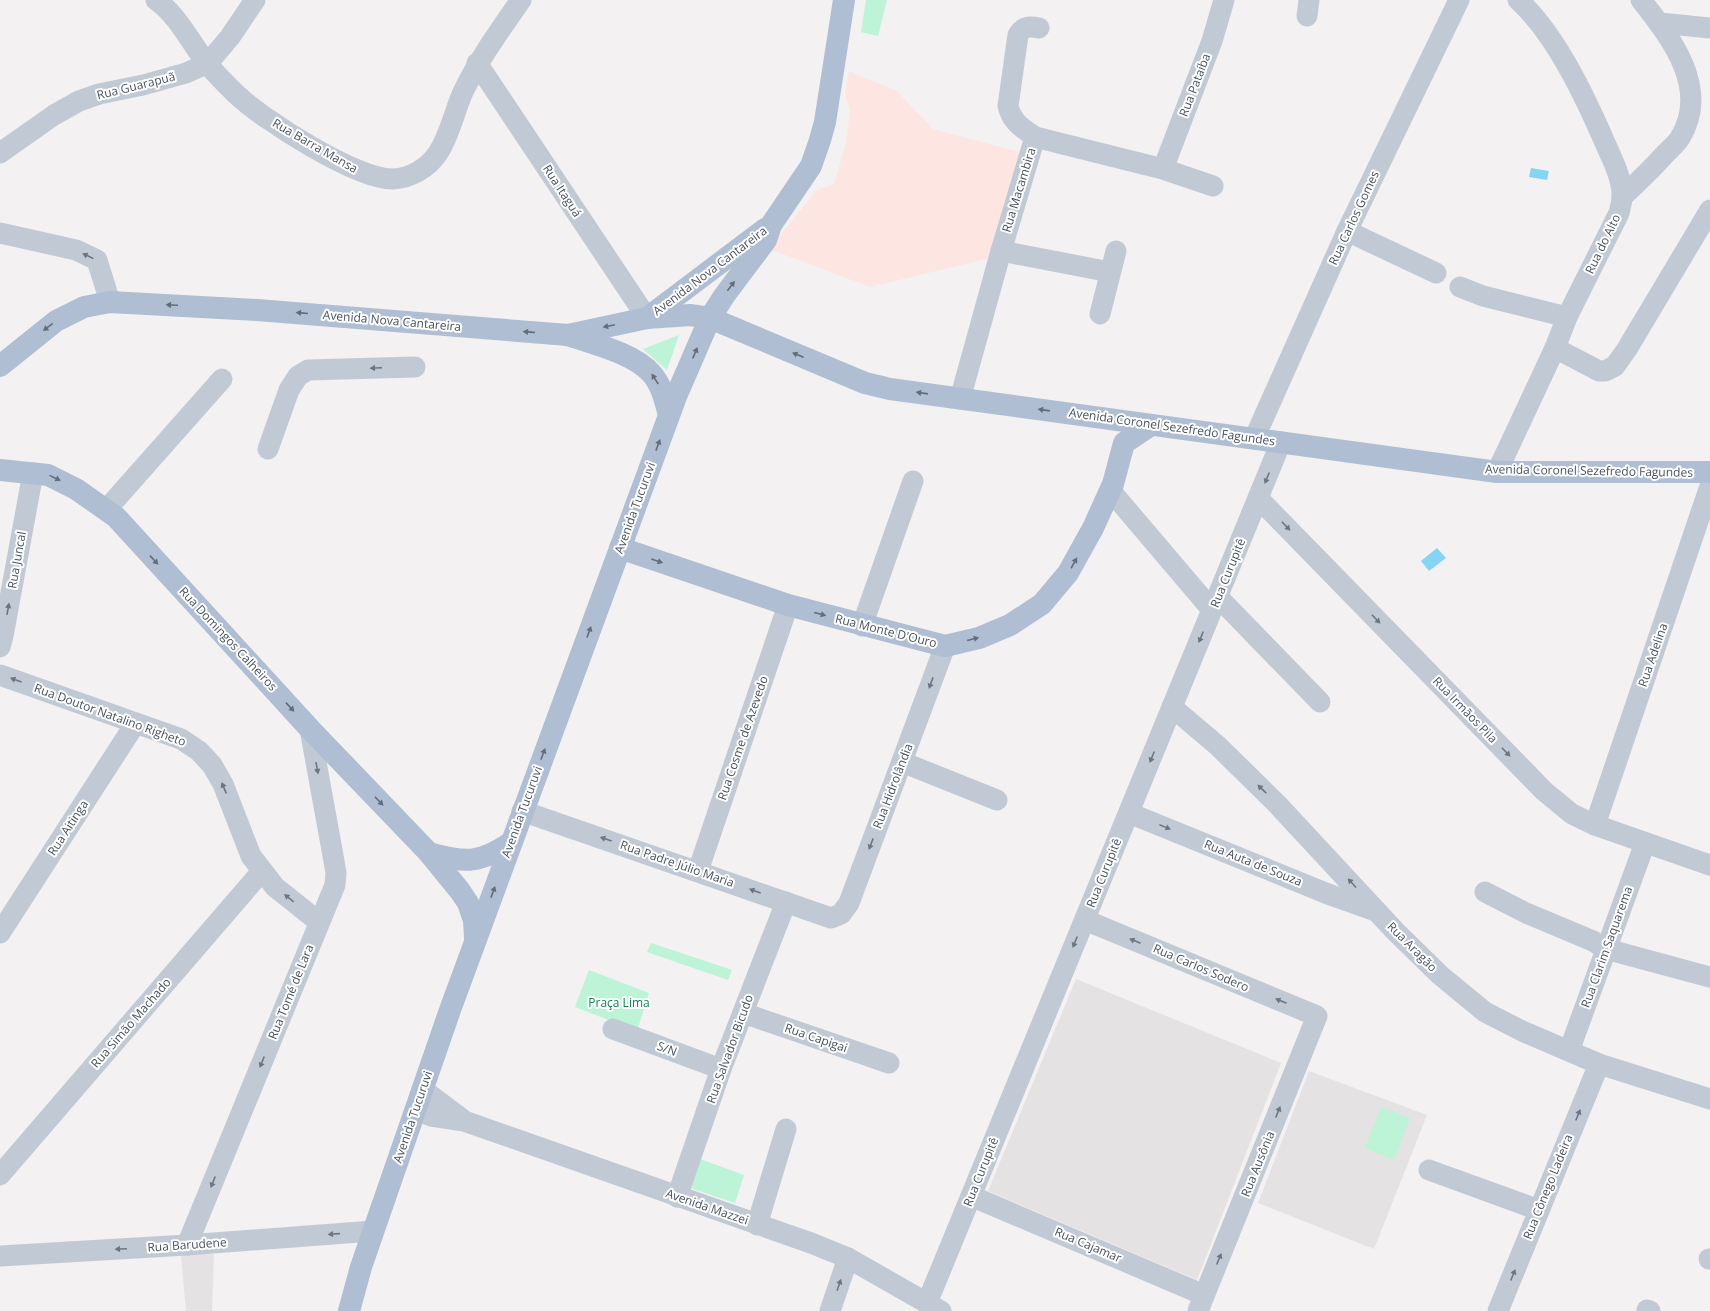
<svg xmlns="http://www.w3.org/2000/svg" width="1710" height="1311" font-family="'Open Sans',sans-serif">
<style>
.education{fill:#e4e2e3}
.medical{fill:#fde6e1}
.green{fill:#bdf3d6}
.water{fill:#86d4f4}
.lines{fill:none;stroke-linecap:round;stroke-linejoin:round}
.minor{stroke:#c1cad4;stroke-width:21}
.major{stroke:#afbed2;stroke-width:22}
.oneway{fill:#6c7683}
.oneway2{fill:#616d7c}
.labels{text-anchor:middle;stroke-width:4;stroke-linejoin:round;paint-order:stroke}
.street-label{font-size:12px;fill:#475260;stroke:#fff}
.park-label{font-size:12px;fill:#108453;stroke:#fff}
</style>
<rect width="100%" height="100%" fill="#f3f1f1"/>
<g class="education">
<path d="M 1076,979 L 1281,1063 L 1197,1280 L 988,1191 Z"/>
<path d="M 1309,1071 L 1427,1115 L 1374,1249 L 1258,1203 Z"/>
<path d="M 214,1254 L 212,1311 L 186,1311 L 181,1255 Z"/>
</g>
<path class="medical" d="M 849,71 L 897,91 L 933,129 L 1020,152 L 991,258 L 870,287 L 769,249 L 817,190 L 834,184 L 846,143 L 850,110 L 845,94 Z"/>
<g class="green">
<path d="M 866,0 L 887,0 L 878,36 L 861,32 Z"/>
<path d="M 679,335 L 667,370 L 643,349 Z"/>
<path d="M 651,943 L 732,970 L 728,980 L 647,952 Z"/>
<path d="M 589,970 L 649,993 L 637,1031 L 575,1007 Z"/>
<path d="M 1381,1107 L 1410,1118 L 1394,1160 L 1365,1148 Z"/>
<path d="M 700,1159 L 744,1175 L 735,1203 L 690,1188 Z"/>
</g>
<g class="water">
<path d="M 1531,168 L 1549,171 L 1547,180 L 1529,177 Z"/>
<path d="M 1437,548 L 1446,558 L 1429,571 L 1421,561 Z"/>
</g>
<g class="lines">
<g class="minor">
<path d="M 156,0 C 177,15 188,38 203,58 C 212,71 225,83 236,94 C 262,119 357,180 393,179 C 411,178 428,168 438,153 C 450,135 454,112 463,92 C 479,59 500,30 521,0"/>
<path d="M 1307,16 L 1309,0"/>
<path d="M 1660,23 L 1710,28"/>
<path d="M 477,63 L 647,318"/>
<path d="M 1035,137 C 1021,127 1012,122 1008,106 L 1018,35 C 1023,26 1030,26 1039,28"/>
<path d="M 0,153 L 54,115 L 79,101 L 99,94 L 143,85 L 186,73 L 208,63 L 230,37 L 255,0"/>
<path d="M 1163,169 L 1212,41 L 1224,0"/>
<path d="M 1622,197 C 1637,183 1652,169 1665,154 C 1670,149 1676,144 1680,138 C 1710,89 1672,39 1641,0"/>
<path d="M 1347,231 L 1436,273"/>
<path d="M 0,233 L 76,250 L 97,260 L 110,302"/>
<path d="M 1001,251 L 1110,272"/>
<path d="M 1460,287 L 1483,296 L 1567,317"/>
<path d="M 1100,314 L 1116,251"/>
<path d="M 1555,348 L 1599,371 L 1605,371 L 1615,366 L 1627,349 L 1710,210"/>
<path d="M 960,399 L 1001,251 L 1035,137 L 1163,169 L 1213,186"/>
<path d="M 1254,439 L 1347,231 L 1459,0"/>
<path d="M 268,449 L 289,390 L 298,376 L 308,370 L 415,367"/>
<path d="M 1497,472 L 1555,348 L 1567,317 L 1619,213 C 1620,208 1622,202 1622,198 C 1623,180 1613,161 1606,145 C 1586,99 1556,34 1518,0"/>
<path d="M 1110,490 L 1212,610"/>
<path d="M 1258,498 L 1544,791 L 1572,814 L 1595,825 L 1710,865"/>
<path d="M 106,510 L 222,379"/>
<path d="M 1218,597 L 1320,702"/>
<path d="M 862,626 L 913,481"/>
<path d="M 0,647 L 3,636 L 33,473"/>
<path d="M 0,675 L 181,739 L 199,751 L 212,765 L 223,784 L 251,856 L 275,887 L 319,922"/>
<path d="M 1172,707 L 1218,746 L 1277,804 L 1395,931 L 1440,975 L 1485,1012 L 1522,1031 L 1599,1064 L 1710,1099"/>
<path d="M 902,762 L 997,800"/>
<path d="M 522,811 L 831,918 L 841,914 L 849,903 L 945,646"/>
<path d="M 1129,813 L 1328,894 L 1376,911"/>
<path d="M 1595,825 L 1710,486"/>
<path d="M 698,871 L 788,605"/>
<path d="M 1485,892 L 1526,913 L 1593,941 L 1606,949 L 1710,977"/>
<path d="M 1085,920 L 1317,1016 L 1198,1311"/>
<path d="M 0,933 L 135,724"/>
<path d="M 743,1013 L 889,1063"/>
<path d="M 613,1029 L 721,1069"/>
<path d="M 1569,1051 L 1645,843"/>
<path d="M 422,1089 L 462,1119"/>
<path d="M 415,1110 L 431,1116 L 464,1121 L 811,1243 L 848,1258 L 941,1311"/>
<path d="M 1429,1170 L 1539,1210"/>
<path d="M 0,1175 L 262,871"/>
<path d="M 971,1196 L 1204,1295"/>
<path d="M 677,1197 L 721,1069 L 786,902"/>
<path d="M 757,1225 L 786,1129"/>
<path d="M 187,1245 L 335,885 L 336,873 L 332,850 L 310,729"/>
<path d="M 0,1256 L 187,1245 L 373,1231"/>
<path d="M 1709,1259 L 1710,1259"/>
<path d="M 927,1303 L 1281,442"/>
<path d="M 1647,1310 L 1650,1311"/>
<path d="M 830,1311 L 848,1258"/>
<path d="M 1498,1311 L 1599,1064"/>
</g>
<g class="major">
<path d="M 647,318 L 690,315 L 710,318 L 865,383 L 890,389 L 1497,472 L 1710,472"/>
<path d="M 568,335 C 594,344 633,353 651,373 C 662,385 665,401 669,415"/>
<path d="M 0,366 L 56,321 L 84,307 L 110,302 L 257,310 L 568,335 L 647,318 L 765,229"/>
<path d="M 0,470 L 48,475 L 76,489 L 116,517 L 310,729 L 429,853 L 460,891 L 468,903 L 474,920 L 475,937"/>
<path d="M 620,548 L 788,605 L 945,646 L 979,638 L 1010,625 L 1042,604 L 1068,573 L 1093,528 L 1113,484 L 1124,443 L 1151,425"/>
<path d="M 429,853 C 465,863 479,864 510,843"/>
<path d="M 349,1311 L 361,1267 L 450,1010 L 677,394 L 710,318 L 724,296 L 766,240 L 771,225 L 811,166 L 820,140 L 825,122 L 844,0"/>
</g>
</g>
<defs><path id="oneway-solid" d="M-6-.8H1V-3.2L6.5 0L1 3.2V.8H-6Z"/></defs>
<g class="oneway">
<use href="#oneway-solid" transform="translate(88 256) rotate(-154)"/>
<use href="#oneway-solid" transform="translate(376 368) rotate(178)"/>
<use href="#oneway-solid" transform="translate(1267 478) rotate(112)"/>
<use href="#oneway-solid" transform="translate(1286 526) rotate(46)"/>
<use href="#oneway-solid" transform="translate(8 609) rotate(-80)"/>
<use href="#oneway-solid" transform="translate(1376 619) rotate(46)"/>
<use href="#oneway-solid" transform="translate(1201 637) rotate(112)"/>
<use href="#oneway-solid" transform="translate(16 680) rotate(-160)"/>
<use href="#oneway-solid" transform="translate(931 683) rotate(110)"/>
<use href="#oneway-solid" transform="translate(1506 752) rotate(46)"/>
<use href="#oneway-solid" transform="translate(1152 757) rotate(112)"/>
<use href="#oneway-solid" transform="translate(317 768) rotate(80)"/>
<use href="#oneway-solid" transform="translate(224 788) rotate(-113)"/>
<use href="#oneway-solid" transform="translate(1262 789) rotate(-136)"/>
<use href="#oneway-solid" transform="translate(1165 827) rotate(22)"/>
<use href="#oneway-solid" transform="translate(606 839) rotate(-161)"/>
<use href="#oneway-solid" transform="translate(871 844) rotate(111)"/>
<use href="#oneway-solid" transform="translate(1352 883) rotate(-132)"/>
<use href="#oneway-solid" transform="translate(755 891) rotate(-160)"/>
<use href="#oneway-solid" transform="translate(289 898) rotate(-141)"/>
<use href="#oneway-solid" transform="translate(1135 941) rotate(-157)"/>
<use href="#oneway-solid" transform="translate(1075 942) rotate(112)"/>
<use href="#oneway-solid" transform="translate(1281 1001) rotate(-157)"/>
<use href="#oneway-solid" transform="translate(262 1062) rotate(112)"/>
<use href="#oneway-solid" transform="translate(1278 1112) rotate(-68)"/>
<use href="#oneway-solid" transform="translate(1578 1115) rotate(-68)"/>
<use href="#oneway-solid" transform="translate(213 1182) rotate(112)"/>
<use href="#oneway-solid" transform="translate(334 1234) rotate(176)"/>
<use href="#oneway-solid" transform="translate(121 1249) rotate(177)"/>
<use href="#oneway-solid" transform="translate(1219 1259) rotate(-68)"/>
<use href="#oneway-solid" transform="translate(1513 1275) rotate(-68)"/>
<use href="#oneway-solid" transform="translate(839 1285) rotate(-71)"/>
</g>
<g class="oneway2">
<use href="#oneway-solid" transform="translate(731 286) rotate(-53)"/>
<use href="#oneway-solid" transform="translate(172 305) rotate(-177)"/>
<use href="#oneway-solid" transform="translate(302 313) rotate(-175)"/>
<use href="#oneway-solid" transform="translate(609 326) rotate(168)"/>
<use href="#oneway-solid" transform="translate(48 327) rotate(142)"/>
<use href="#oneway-solid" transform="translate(529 332) rotate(-175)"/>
<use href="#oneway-solid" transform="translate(695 353) rotate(-67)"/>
<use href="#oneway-solid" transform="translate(798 355) rotate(-157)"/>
<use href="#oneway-solid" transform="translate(655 379) rotate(-123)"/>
<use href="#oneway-solid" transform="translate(922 393) rotate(-172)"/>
<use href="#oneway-solid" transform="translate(1044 410) rotate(-172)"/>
<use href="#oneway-solid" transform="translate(658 445) rotate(-70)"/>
<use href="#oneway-solid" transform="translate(55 478) rotate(26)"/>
<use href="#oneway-solid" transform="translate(154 560) rotate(47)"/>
<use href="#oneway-solid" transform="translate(657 561) rotate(19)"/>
<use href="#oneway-solid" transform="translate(1074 563) rotate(-61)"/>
<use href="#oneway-solid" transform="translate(820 614) rotate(15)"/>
<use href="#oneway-solid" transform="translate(589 632) rotate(-70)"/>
<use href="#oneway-solid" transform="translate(973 639) rotate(-14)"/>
<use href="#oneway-solid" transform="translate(290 707) rotate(47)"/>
<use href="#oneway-solid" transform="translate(543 754) rotate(-70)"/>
<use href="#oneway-solid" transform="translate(379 801) rotate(46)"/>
<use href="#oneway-solid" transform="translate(493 892) rotate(-70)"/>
</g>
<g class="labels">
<g class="street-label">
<text transform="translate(1195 85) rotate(-69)" y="4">Rua Pataíba</text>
<text transform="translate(136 86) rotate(-14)" y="4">Rua Guarapuã</text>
<text transform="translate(315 146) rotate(30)" y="4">Rua Barra Mansa</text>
<text transform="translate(1019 190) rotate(-73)" y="4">Rua Macambira</text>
<text transform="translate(562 191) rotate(57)" y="4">Rua Itaguá</text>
<text transform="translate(1354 218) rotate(-65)" y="4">Rua Carlos Gomes</text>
<text transform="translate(1603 244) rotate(-64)" y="4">Rua do Alto</text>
<text transform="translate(710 271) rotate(-37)" y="4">Avenida Nova Cantareira</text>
<text transform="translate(392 321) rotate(5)" y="4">Avenida Nova Cantareira</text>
<text transform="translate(1172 427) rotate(8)" y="4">Avenida Coronel Sezefredo Fagundes</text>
<text transform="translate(1589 471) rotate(1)" y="4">Avenida Coronel Sezefredo Fagundes</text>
<text transform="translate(635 508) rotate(-70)" y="4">Avenida Tucuruvi</text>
<text transform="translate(17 560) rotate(-80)" y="4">Rua Juncal</text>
<text transform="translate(1228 573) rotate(-68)" y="4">Rua Curupitê</text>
<text transform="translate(886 631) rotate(14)" y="4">Rua Monte D'Ouro</text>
<text transform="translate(228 639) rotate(47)" y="4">Rua Domingos Calheiros</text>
<text transform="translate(1653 655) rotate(-71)" y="4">Rua Adelina</text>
<text transform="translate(1465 710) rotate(46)" y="4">Rua Irmãos Pìla</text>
<text transform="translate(110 715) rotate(20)" y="4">Rua Doutor Natalino Righeto</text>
<text transform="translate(743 738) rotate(-71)" y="4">Rua Cosme de Azevedo</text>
<text transform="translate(893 786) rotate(-69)" y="4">Rua Hidrolândia</text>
<text transform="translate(522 812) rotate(-70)" y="4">Avenida Tucuruvi</text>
<text transform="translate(68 828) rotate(-57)" y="4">Rua Aitinga</text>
<text transform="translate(1253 863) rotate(22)" y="4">Rua Auta de Souza</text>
<text transform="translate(677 864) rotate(19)" y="4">Rua Padre Júlio Maria</text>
<text transform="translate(1104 873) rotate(-68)" y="4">Rua Curupitê</text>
<text transform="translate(1412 947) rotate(45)" y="4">Rua Aragão</text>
<text transform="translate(1607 947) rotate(-70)" y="4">Rua Clarim Saquarema</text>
<text transform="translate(1201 968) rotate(23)" y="4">Rua Carlos Sodero</text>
<text transform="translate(291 992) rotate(-68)" y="4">Rua Tomé de Lara</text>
<text transform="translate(131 1023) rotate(-49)" y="4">Rua Simão Machado</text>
<text transform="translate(816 1038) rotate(19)" y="4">Rua Capigai</text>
<text transform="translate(667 1049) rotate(21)" y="4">S/N</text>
<text transform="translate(730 1049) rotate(-70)" y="4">Rua Salvador Bicudo</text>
<text transform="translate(413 1117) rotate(-71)" y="4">Avenida Tucuruvi</text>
<text transform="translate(1258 1164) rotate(-68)" y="4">Rua Ausônia</text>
<text transform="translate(981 1172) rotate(-68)" y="4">Rua Curupitê</text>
<text transform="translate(1548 1187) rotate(-68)" y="4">Rua Cônego Ladeira</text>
<text transform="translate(707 1207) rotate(19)" y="4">Avenida Mazzei</text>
<text transform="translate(187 1245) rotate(-4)" y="4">Rua Barudene</text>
<text transform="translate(1088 1245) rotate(23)" y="4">Rua Cajamar</text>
</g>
<g class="park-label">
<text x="619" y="1007">Praça Lima</text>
</g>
</g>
</svg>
